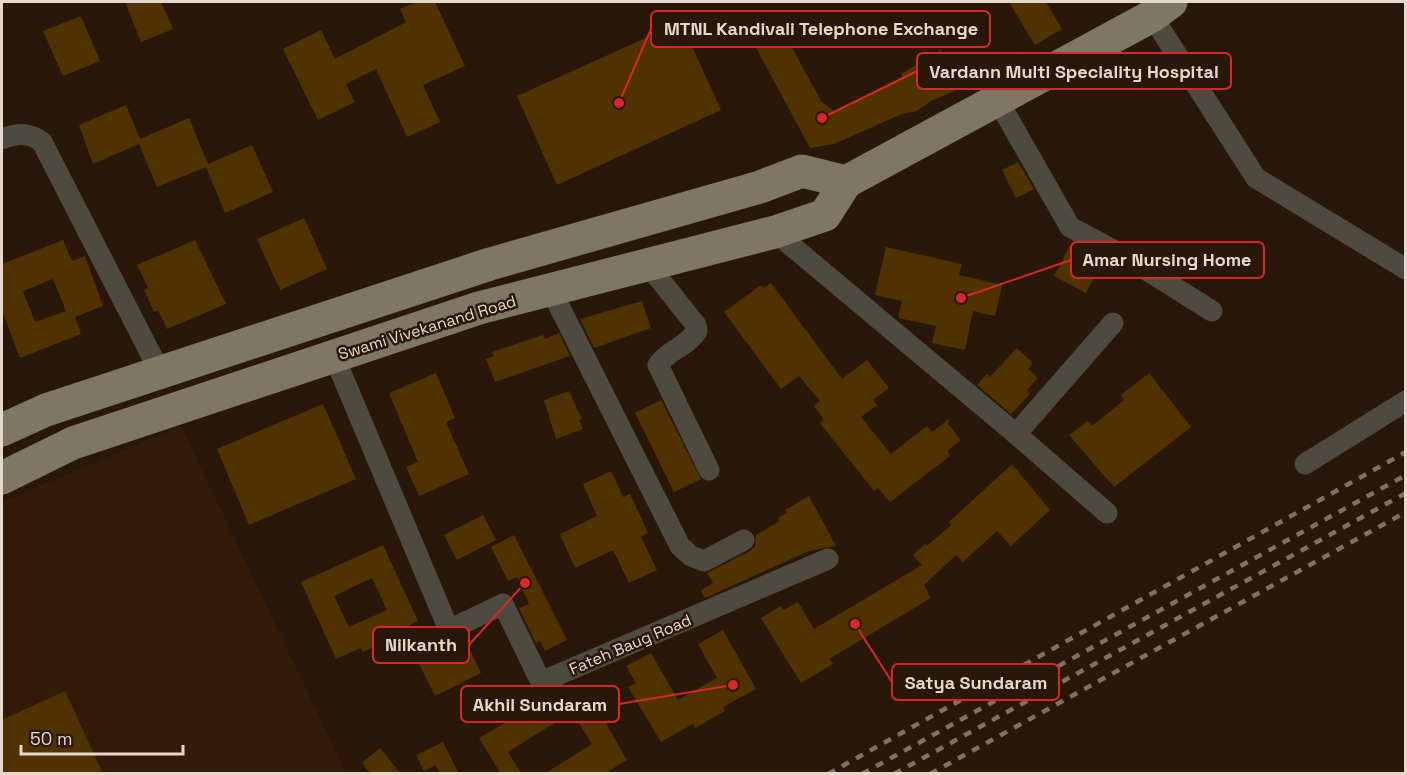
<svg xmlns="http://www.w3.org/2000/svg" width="1407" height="775" font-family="'Space Grotesk',sans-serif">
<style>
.built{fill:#321c09}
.building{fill:#503200;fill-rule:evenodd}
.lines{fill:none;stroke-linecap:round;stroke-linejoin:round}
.street{stroke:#4d4a40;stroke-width:21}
.primary{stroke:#7d7763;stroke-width:33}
.rail{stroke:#807164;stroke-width:4.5;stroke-dasharray:8 8;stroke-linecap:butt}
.labels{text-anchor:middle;stroke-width:5;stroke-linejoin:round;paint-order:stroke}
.street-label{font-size:16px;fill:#e5d8cf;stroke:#291809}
.leader{fill:none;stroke:#d62828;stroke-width:2}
.callout-dot{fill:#d62828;stroke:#291809;stroke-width:2}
.callout{fill:#291809;stroke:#d62828;stroke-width:2}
.callout-label{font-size:18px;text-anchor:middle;font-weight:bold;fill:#e5d8cf}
</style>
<rect width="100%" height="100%" fill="#291809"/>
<path class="built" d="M 181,426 L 346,773 L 2,774 L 2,502 Z"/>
<g class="building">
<path d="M 125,2 L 161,2 L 173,29 L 141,42 Z"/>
<path d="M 416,2 L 435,2 L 465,66 L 423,85 L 440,122 L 407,137 L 376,69 L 346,84 L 355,102 L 318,120 L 283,49 L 321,30 L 335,59 L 406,22 L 400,9 Z"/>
<path d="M 1009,2 L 1046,2 L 1062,29 L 1035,45 Z"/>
<path d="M 81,16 L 100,61 L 63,76 L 43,31 Z"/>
<path d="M 681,22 L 721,110 L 557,185 L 517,96 Z"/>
<path d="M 782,29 L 821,101 L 835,112 L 903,78 L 901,74 L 941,50 L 961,88 L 931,101 L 917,111 L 902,114 L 834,144 L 810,148 L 754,44 Z"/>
<path d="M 126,105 L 140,139 L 189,118 L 208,164 L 252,145 L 273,192 L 225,213 L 206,167 L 157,187 L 139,144 L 93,164 L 79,125 Z"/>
<path d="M 1018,162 L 1034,189 L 1016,198 L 1002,170 Z"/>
<path d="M 304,218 L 327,269 L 280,290 L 257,239 Z"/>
<path d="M 63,240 L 72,261 L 85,256 L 103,306 L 75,317 L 81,334 L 20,358 L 2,310 L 2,264 ZM 53,279 L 66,311 L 35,322 L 23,291 Z"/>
<path d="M 195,240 L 226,304 L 167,329 L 158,310 L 154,312 L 144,290 L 148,288 L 137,265 Z"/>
<path d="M 1072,242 L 1104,259 L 1086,293 L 1054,276 Z"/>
<path d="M 886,247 L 962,264 L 959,275 L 1002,285 L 995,316 L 973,311 L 965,350 L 932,343 L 936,326 L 898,318 L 902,301 L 875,295 Z"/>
<path d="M 771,283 L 842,379 L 867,360 L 889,388 L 873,400 L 877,405 L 861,417 L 891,454 L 927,426 L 932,432 L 950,418 L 948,424 L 961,440 L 947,451 L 950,456 L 890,502 L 878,488 L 874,491 L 820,423 L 824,420 L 814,406 L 820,401 L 799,376 L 781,389 L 724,312 L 761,285 L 763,288 Z"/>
<path d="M 642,301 L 651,328 L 594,348 L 580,319 Z"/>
<path d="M 559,333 L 570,356 L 495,382 L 486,359 L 494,356 L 492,352 L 543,335 L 545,339 Z"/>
<path d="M 1017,348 L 1033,363 L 1028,369 L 1038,378 L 1027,390 L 1030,394 L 1011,414 L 977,385 L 987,374 L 990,377 Z"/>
<path d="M 436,373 L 455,418 L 446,422 L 469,474 L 419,496 L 406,467 L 418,462 L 389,393 Z"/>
<path d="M 1149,373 L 1191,427 L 1114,487 L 1069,435 L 1088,421 L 1092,426 L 1124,400 L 1121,395 Z"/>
<path d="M 569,391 L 582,419 L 579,420 L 583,429 L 556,439 L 544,400 Z"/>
<path d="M 661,400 L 701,479 L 674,492 L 635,413 Z"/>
<path d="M 323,404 L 356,479 L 249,525 L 217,449 Z"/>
<path d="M 1012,464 L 1050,510 L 1011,546 L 997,531 L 963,562 L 956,555 L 924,585 L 931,598 L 829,659 L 833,664 L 801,683 L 761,618 L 781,606 L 783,610 L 798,602 L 814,629 L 922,565 L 913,555 L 925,544 L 927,546 L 951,525 L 949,522 Z"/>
<path d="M 611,471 L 623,497 L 630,494 L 648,533 L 641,537 L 657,570 L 629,583 L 613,550 L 575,568 L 560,534 L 597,516 L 583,484 Z"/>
<path d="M 809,496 L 836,546 L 809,551 L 705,598 L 701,590 L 713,583 L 707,573 L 750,551 L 755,546 L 756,535 L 780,521 L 778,518 L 787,513 L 785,510 Z"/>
<path d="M 483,515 L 496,540 L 457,560 L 444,535 Z"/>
<path d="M 514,535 L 567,640 L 545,651 L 540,641 L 536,643 L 519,608 L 529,604 L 517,577 L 508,581 L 491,547 Z"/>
<path d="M 383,545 L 418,621 L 393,633 L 395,637 L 363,652 L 361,648 L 336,659 L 301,582 ZM 372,578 L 387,610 L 349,627 L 334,596 Z"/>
<path d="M 723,630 L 756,689 L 723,707 L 725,711 L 695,728 L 693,724 L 661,742 L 628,687 L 636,683 L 626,666 L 651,653 L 678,700 L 717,678 L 698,644 Z"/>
<path d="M 464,637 L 481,673 L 435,696 L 416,658 Z"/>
<path d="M 560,688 L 568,702 L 587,691 L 627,760 L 604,774 L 544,774 L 592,744 L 572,712 L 508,752 L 522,774 L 501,774 L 479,738 L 515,717 L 512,712 L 541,695 Z"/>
<path d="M 65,691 L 103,774 L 2,774 L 2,720 Z"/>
<path d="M 443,742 L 459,774 L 440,774 L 436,765 L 424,771 L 416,755 Z"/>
<path d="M 380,748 L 401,774 L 371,774 L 362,763 Z"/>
</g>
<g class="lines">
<g class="street">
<path d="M 1152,16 L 1256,178 L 1406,269"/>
<path d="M 997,99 L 1070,227 L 1121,254 L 1212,311"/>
<path d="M 2,139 C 17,133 28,132 42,142 L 160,372"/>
<path d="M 775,232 L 1016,434 L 1113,323"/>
<path d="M 648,265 L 696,325 L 697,331 C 688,346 668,350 658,365 L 709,470"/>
<path d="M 551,290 L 680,546 L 691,556 L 704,561 L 744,540"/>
<path d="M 334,356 L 449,630 L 503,604 L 541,682 L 828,559"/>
<path d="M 1016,434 L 1107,513"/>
<path d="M 1305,464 L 1406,401"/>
</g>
<g class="primary">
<path d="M 2,430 L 46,410 L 490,264 L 760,187 L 802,171 L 846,182"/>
<path d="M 2,478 L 73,443 L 479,308 L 775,232 L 825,215 L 846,182 L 1152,16 L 1171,2"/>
</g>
<g class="rail">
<path d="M 828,774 L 1406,452"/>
<path d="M 862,774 L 1406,475"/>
<path d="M 894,774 L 1406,493"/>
<path d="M 930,774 L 1406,512"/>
</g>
</g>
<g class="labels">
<g class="street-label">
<text transform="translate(427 327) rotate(-17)" y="6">Swami Vivekanand Road</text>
<text transform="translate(630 644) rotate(-23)" y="6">Fateh Baug Road</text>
</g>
</g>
<path class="leader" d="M619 103L651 29M822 118L917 71M961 298L1071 260M525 583L469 645M855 624L892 682M733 685L619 704"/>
<g class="callout-dot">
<circle cx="619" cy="103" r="6"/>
<circle cx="822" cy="118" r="6"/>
<circle cx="961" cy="298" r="6"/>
<circle cx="525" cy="583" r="6"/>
<circle cx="855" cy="624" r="6"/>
<circle cx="733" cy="685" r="6"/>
</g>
<g class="callout">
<rect x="651" y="11" width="339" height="36" rx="6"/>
<rect x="917" y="53" width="314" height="36" rx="6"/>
<rect x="1071" y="242" width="193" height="36" rx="6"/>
<rect x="373" y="627" width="96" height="36" rx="6"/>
<rect x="892" y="664" width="167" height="36" rx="6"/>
<rect x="461" y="686" width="158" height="36" rx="6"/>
</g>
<g class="callout-label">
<text x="821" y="35">MTNL Kandivali Telephone Exchange</text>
<text x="1074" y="78">Vardann Multi Speciality Hospital</text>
<text x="1167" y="266">Amar Nursing Home</text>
<text x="421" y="651">Nilkanth</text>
<text x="976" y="689">Satya Sundaram</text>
<text x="540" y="711">Akhil Sundaram</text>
</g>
<rect width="1407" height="775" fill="none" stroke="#e5d8cf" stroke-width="6"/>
<path d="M21 745v9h162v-9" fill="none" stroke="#e5d8cf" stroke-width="3"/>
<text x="30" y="745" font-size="18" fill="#e5d8cf" stroke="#291809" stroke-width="4.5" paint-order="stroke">50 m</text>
</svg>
